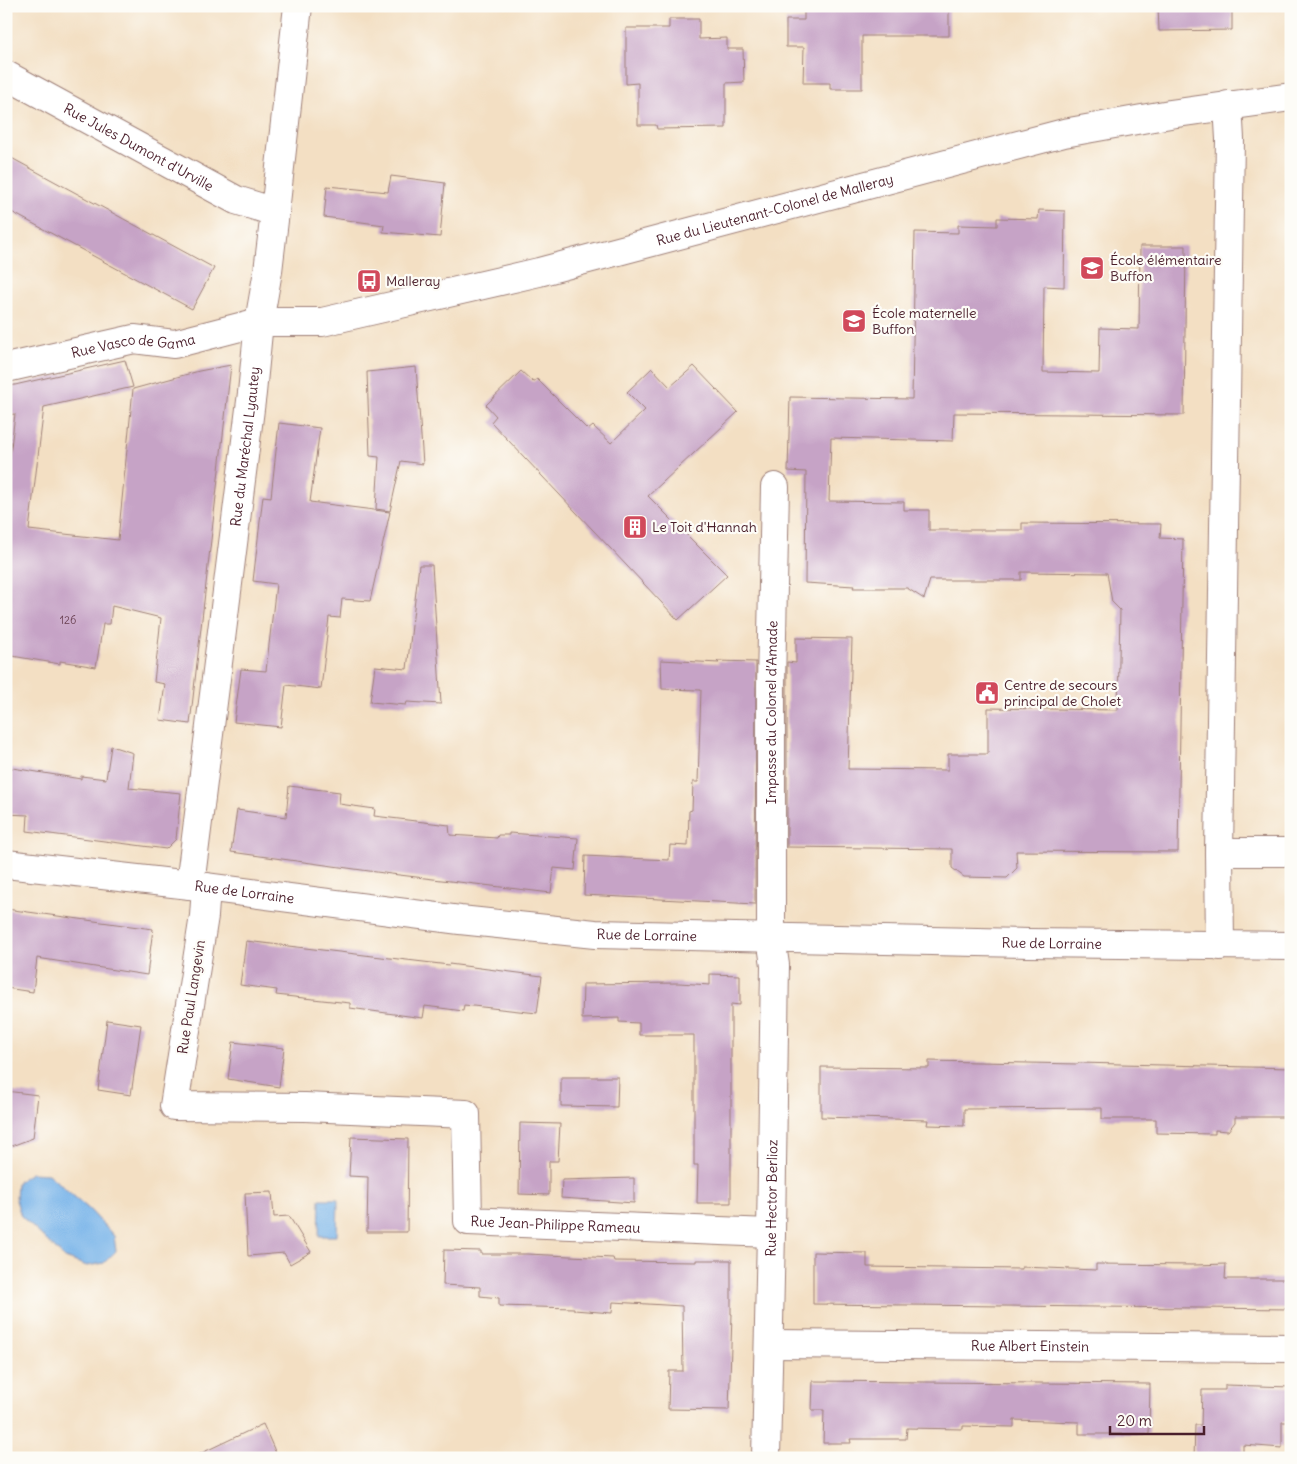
<svg xmlns="http://www.w3.org/2000/svg" width="1297" height="1464" font-family="Delius,sans-serif">
<style>
.water{fill:#77b3e9;stroke:#60698a}
.building{fill:#c6a3c6}
.lines{fill:none;stroke-linecap:round;stroke-linejoin:round}
.street-casing{stroke:#9e7f77;stroke-width:30}
.secondary-casing{stroke:#9e7f77;stroke-width:30}
.street{stroke:#fff;stroke-width:28}
.secondary{stroke:#fff;stroke-width:28}
.labels{text-anchor:middle;stroke-width:4.5;stroke-linejoin:round;paint-order:stroke}
.number-label{font-size:11px;fill:#694052}
.street-label{font-size:14px;fill:#4a1f2b;stroke:#fdfcf7}
.poi-label{font-size:14px;fill:#4a1f2b;stroke:#fdfcf7;text-anchor:start}
</style>
<rect width="100%" height="100%" fill="#fdfcf7"/>
<filter id="ink" filterUnits="userSpaceOnUse"><feTurbulence type="fractalNoise" baseFrequency=".02" numOctaves="2"/><feDisplacementMap in="SourceGraphic" scale="10" xChannelSelector="R" yChannelSelector="G"/><feConvolveMatrix kernelMatrix="1 2 1 2 8 2 1 2 1" color-interpolation-filters="sRGB"/></filter>
<filter id="wash" filterUnits="userSpaceOnUse"><feTurbulence type="fractalNoise" baseFrequency=".0096" numOctaves="4" result="noise"/><feDisplacementMap in="SourceGraphic" scale="20" xChannelSelector="R" yChannelSelector="G"/><feGaussianBlur stdDeviation="1.12" result="paint"/><feColorMatrix in="noise" values="0 0 0 0 0 0 0 0 0 0 0 0 0 0 0 0 0 1.4 0 .05"/><feComposite in="paint" operator="in"/></filter>
<g filter="url(#wash)">
<rect width="100%" height="100%" fill="#f3dfc3"/>
<g class="water">
<path d="M 31,1173 L 48,1174 L 90,1210 L 114,1236 L 116,1251 L 104,1263 L 87,1266 L 65,1258 L 21,1216 L 16,1200 L 17,1182 Z"/>
<path d="M 320,1199 L 338,1199 L 337,1236 L 319,1236 Z"/>
</g>
<g id="blocks">
<g class="building">
<path d="M 862,6 L 949,6 L 949,36 L 862,36 L 862,89 L 830,89 L 830,83 L 803,83 L 804,47 L 786,47 L 786,20 L 804,20 L 804,9 L 862,10 Z"/>
<path d="M 1158,6 L 1232,6 L 1232,30 L 1159,31 Z"/>
<path d="M 669,19 L 699,19 L 699,39 L 727,38 L 727,49 L 743,49 L 744,82 L 726,83 L 726,128 L 657,129 L 656,125 L 638,125 L 638,83 L 626,84 L 626,28 L 669,28 Z"/>
<path d="M 6,155 L 214,268 L 192,309 L 6,209 Z"/>
<path d="M 391,176 L 445,183 L 440,237 L 383,232 L 384,225 L 324,217 L 327,186 L 388,192 Z"/>
<path d="M 1039,210 L 1065,211 L 1064,287 L 1044,286 L 1043,372 L 1099,373 L 1100,328 L 1139,329 L 1140,246 L 1186,246 L 1184,415 L 954,413 L 953,441 L 831,438 L 829,501 L 904,502 L 904,510 L 929,510 L 929,530 L 1022,530 L 1022,523 L 1161,524 L 1160,538 L 1183,539 L 1178,852 L 1016,851 L 1017,868 L 1007,878 L 964,877 L 952,868 L 952,849 L 787,847 L 787,662 L 796,663 L 796,638 L 852,639 L 848,769 L 948,770 L 948,754 L 988,754 L 988,708 L 1118,710 L 1120,610 L 1112,602 L 1107,573 L 1021,572 L 1021,580 L 930,580 L 924,599 L 907,588 L 853,588 L 854,586 L 805,583 L 806,472 L 788,471 L 790,397 L 912,399 L 915,232 L 958,233 L 958,225 L 997,226 L 997,218 L 1038,219 Z"/>
<path d="M 125,360 L 133,387 L 44,407 L 29,530 L 118,540 L 133,389 L 199,371 L 231,365 L 190,724 L 160,720 L 165,684 L 154,682 L 161,618 L 112,606 L 110,624 L 103,624 L 96,667 L 60,661 L 60,664 L 6,655 L 6,490 L 15,414 L 6,415 L 6,387 Z"/>
<path d="M 694,366 L 738,412 L 648,496 L 727,575 L 678,620 L 491,422 L 496,416 L 486,405 L 521,371 L 533,382 L 537,379 L 588,430 L 593,426 L 611,443 L 645,410 L 627,392 L 652,368 L 670,387 Z"/>
<path d="M 416,367 L 423,464 L 401,461 L 390,511 L 376,509 L 379,457 L 370,456 L 367,372 Z"/>
<path d="M 279,423 L 320,428 L 310,502 L 390,512 L 370,601 L 342,599 L 340,618 L 329,617 L 321,689 L 286,685 L 281,727 L 234,722 L 241,669 L 266,671 L 276,584 L 253,581 L 263,496 L 271,497 Z"/>
<path d="M 419,565 L 432,565 L 441,704 L 407,702 L 406,705 L 370,702 L 375,666 L 407,669 Z"/>
<path d="M 661,660 L 719,663 L 717,661 L 756,662 L 755,904 L 584,895 L 585,856 L 669,860 L 670,845 L 688,846 L 689,811 L 692,810 L 693,782 L 698,782 L 701,690 L 662,689 Z"/>
<path d="M 111,746 L 133,753 L 129,788 L 181,793 L 176,839 L 166,849 L 27,831 L 28,815 L 6,814 L 6,767 L 81,779 L 81,776 L 106,779 Z"/>
<path d="M 289,786 L 340,792 L 339,804 L 375,809 L 374,816 L 449,825 L 450,835 L 497,838 L 498,835 L 509,835 L 509,833 L 578,838 L 575,870 L 554,868 L 551,893 L 391,874 L 231,852 L 237,810 L 286,817 Z"/>
<path d="M 6,909 L 153,929 L 147,975 L 37,958 L 33,992 L 6,988 Z"/>
<path d="M 246,941 L 449,965 L 449,964 L 542,976 L 537,1013 L 464,1005 L 463,1011 L 425,1006 L 423,1018 L 350,1008 L 350,1003 L 276,995 L 277,990 L 240,985 Z"/>
<path d="M 710,974 L 740,975 L 740,1005 L 731,1004 L 731,1203 L 697,1203 L 698,1165 L 694,1165 L 694,1035 L 639,1035 L 639,1023 L 619,1022 L 619,1018 L 582,1019 L 583,984 L 679,983 L 710,985 Z"/>
<path d="M 107,1020 L 141,1025 L 131,1095 L 98,1090 Z"/>
<path d="M 233,1042 L 284,1048 L 279,1087 L 228,1079 Z"/>
<path d="M 929,1061 L 1078,1064 L 1078,1063 L 1291,1068 L 1291,1117 L 1235,1117 L 1235,1122 L 1228,1131 L 1215,1130 L 1215,1134 L 1156,1133 L 1156,1119 L 1102,1119 L 1102,1108 L 964,1109 L 964,1126 L 927,1125 L 928,1120 L 821,1117 L 821,1067 L 929,1068 Z"/>
<path d="M 561,1077 L 618,1077 L 617,1107 L 561,1106 Z"/>
<path d="M 6,1091 L 38,1095 L 33,1138 L 6,1148 Z"/>
<path d="M 520,1123 L 560,1124 L 558,1161 L 549,1161 L 549,1195 L 519,1194 Z"/>
<path d="M 351,1137 L 408,1139 L 407,1232 L 367,1232 L 368,1177 L 349,1176 Z"/>
<path d="M 634,1178 L 634,1203 L 561,1198 L 562,1180 Z"/>
<path d="M 272,1192 L 274,1217 L 289,1216 L 311,1252 L 290,1264 L 284,1253 L 248,1256 L 245,1193 Z"/>
<path d="M 444,1250 L 481,1251 L 481,1254 L 527,1254 L 613,1258 L 614,1261 L 696,1262 L 696,1260 L 731,1260 L 731,1314 L 732,1314 L 729,1410 L 668,1409 L 669,1371 L 683,1371 L 682,1306 L 613,1302 L 612,1313 L 574,1310 L 574,1308 L 499,1306 L 499,1298 L 480,1296 L 480,1287 L 443,1285 Z"/>
<path d="M 813,1252 L 867,1253 L 867,1267 L 1022,1269 L 1022,1267 L 1096,1270 L 1096,1264 L 1195,1265 L 1226,1264 L 1225,1279 L 1291,1279 L 1291,1309 L 813,1304 Z"/>
<path d="M 813,1381 L 1150,1384 L 1149,1434 L 1079,1434 L 1079,1422 L 1014,1420 L 1014,1427 L 963,1426 L 963,1429 L 907,1428 L 906,1439 L 850,1439 L 851,1443 L 823,1443 L 824,1410 L 812,1410 Z"/>
<path d="M 1225,1385 L 1291,1387 L 1291,1422 L 1282,1422 L 1282,1448 L 1243,1445 L 1243,1458 L 1194,1458 L 1195,1425 L 1201,1425 L 1202,1390 L 1225,1390 Z"/>
<path d="M 263,1424 L 278,1458 L 191,1458 Z"/>
</g>
</g>
</g>
<g filter="url(#ink)">
<use href="#blocks" fill-opacity="0" stroke="#9e7f77" stroke-width="1"/>
<g class="lines">
<defs>
<g id="street">
<path id="s1" d="M 6,75 L 236,200 L 275,212"/>
<path d="M 1228,105 L 1230,139 L 1219,852 L 1291,852"/>
<path id="s2" d="M 6,368 L 134,339 L 174,344 L 259,322 L 322,322 L 539,272 L 1064,133 L 1170,114 L 1291,97"/>
<path d="M 1219,852 L 1220,946"/>
<path id="s3" d="M 190,885 L 252,393 L 259,322 L 268,271 L 275,212 L 298,6"/>
<path id="s4" d="M 206,887 L 204,916 L 174,1106 L 305,1107 L 466,1114 L 468,1221 L 771,1233"/>
<path id="s5" d="M 769,1344 L 1291,1348"/>
<path id="s6" d="M 766,1458 L 771,1233 L 775,965 L 771,938 L 771,685 L 775,487"/>
</g>
<g id="secondary">
<path id="s7" d="M 6,864 L 190,885 L 460,920 L 595,934 L 1029,943 L 1291,946"/>
</g>
</defs>
<use href="#street" class="street-casing"/>
<use href="#secondary" class="secondary-casing"/>
<use href="#street" class="street"/>
<use href="#secondary" class="secondary"/>
</g>
</g>
<defs>
<symbol id="school-square" viewBox="-11 -11 22 22"><rect x="-9" y="-9" width="18" height="18" rx="4" fill="#d1495b" stroke="#fdfcf7"/><path d="M0-5L7-2L0 1L-7-2ZM-4 1L0 2.5L4 1V4Q0 6-4 4Z" fill="#fff"/></symbol>
<symbol id="bus-square" viewBox="-11 -11 22 22"><rect x="-9" y="-9" width="18" height="18" rx="4" fill="#d1495b" stroke="#fdfcf7"/><path d="M-5-6H5V4H4V6H2V4H-2V6H-4V4H-5ZM-3.5-4V0h7V-4ZM-3.5 1.2v1.5H-2V1.2ZM2 1.2v1.5H3.5V1.2Z" fill="#fff"/></symbol>
<symbol id="building-square" viewBox="-11 -11 22 22"><rect x="-9" y="-9" width="18" height="18" rx="4" fill="#d1495b" stroke="#fdfcf7"/><path d="M-4-6H4V6H1V3H-1V6H-4ZM-2.5-4.3h1.7v1.8h-1.7ZM.8-4.3h1.7v1.8H.8ZM-2.5-1h1.7V.8h-1.7ZM.8-1h1.7V.8H.8Z" fill="#fff"/></symbol>
<symbol id="civic-square" viewBox="-11 -11 22 22"><rect x="-9" y="-9" width="18" height="18" rx="4" fill="#d1495b" stroke="#fdfcf7"/><path d="M-.6-6.5H3V-4.5H.6V-3L4-1V1h2V6H-6V1h2V-1L-.6-3ZM-1.2 2.5V6h2.4V2.5Z" fill="#fff"/></symbol>
</defs>
<g fill-rule="evenodd">
<use href="#school-square" x="1078" y="254" width="28" height="28"/>
<use href="#bus-square" x="355" y="267" width="28" height="28"/>
<use href="#school-square" x="840" y="307" width="28" height="28"/>
<use href="#building-square" x="621" y="513" width="28" height="28"/>
<use href="#civic-square" x="973" y="679" width="28" height="28"/>
</g>
<g class="labels">
<g class="number-label">
<text x="68" y="624">126</text>
</g>
<g class="street-label">
<text dy="5" stroke="none"><textPath href="#s1" startOffset="151">Rue Jules Dumont d'Urville</textPath></text>
<text dy="5" stroke="none"><textPath href="#s2" startOffset="789">Rue du Lieutenant-Colonel de Malleray</textPath></text>
<text dy="5" stroke="none"><textPath href="#s2" startOffset="130">Rue Vasco de Gama</textPath></text>
<text dy="5" stroke="none"><textPath href="#s3" startOffset="442">Rue du Maréchal Lyautey</textPath></text>
<text dy="5" stroke="none"><textPath href="#s6" startOffset="746">Impasse du Colonel d’Amade</textPath></text>
<text dy="5" stroke="none"><textPath href="#s7" startOffset="240">Rue de Lorraine</textPath></text>
<text dy="5" stroke="none"><textPath href="#s7" startOffset="645">Rue de Lorraine</textPath></text>
<text dy="5" stroke="none"><textPath href="#s7" startOffset="1050">Rue de Lorraine</textPath></text>
<text transform="translate(191 997) rotate(-81)" y="5">Rue Paul Langevin</text>
<text dy="5" stroke="none"><textPath href="#s6" startOffset="260">Rue Hector Berlioz</textPath></text>
<text dy="5" stroke="none"><textPath href="#s4" startOffset="708">Rue Jean-Philippe Rameau</textPath></text>
<text dy="5" stroke="none"><textPath href="#s5" startOffset="261">Rue Albert Einstein</textPath></text>
</g>
<g class="poi-label">
<text x="1110" y="265">École élémentaire<tspan x="1110" dy="16">Buffon</tspan></text>
<text x="386" y="286">Malleray</text>
<text x="872" y="318">École maternelle<tspan x="872" dy="16">Buffon</tspan></text>
<text x="652" y="532">Le Toit d'Hannah</text>
<text x="1004" y="690">Centre de secours<tspan x="1004" dy="16">principal de Cholet</tspan></text>
</g>
</g>
<rect width="1297" height="1464" fill="none" stroke="#fdfcf7" stroke-width="25"/>
<path d="M1110 1426v8h94v-8" fill="none" stroke="#4a1f2b" stroke-width="2.5"/>
<text x="1117" y="1426" font-size="15" fill="#4a1f2b" stroke="#fdfcf7" stroke-width="4" paint-order="stroke">20 m</text>
</svg>
